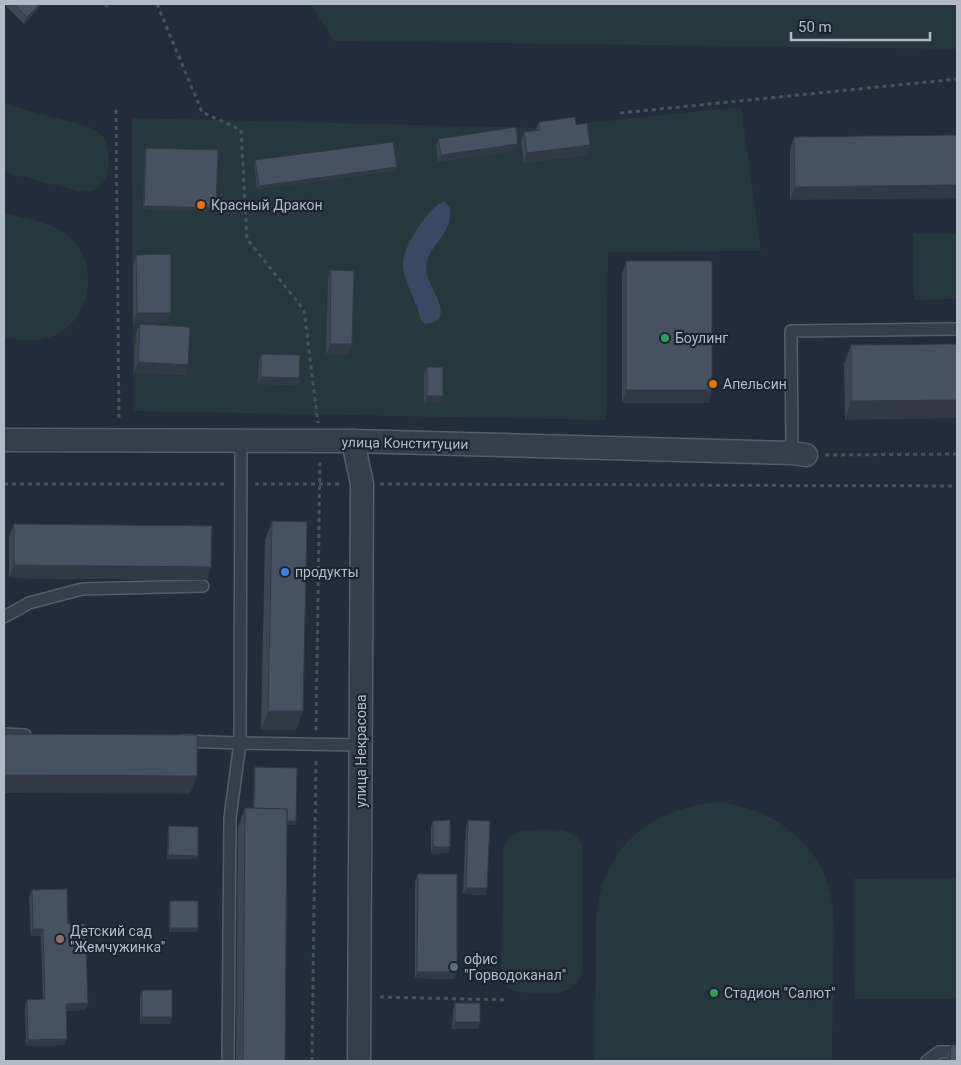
<svg xmlns="http://www.w3.org/2000/svg" width="961" height="1065" font-family="Roboto,sans-serif">
<style>
.green{fill:#26383c}
.water{fill:#3a4963}
.lines{fill:none;stroke-linecap:round;stroke-linejoin:round}
.service-casing{stroke:#565c69;stroke-width:14}
.minor-casing{stroke:#565c69;stroke-width:25}
.path{stroke:#445559;stroke-width:3;stroke-dasharray:4 4;stroke-linecap:butt}
.service{stroke:#373e4b;stroke-width:11}
.minor{stroke:#373e4b;stroke-width:22}
.wall{fill:#3e4654}
.shaded-wall{fill:#323945}
.building{fill:#485162;stroke:#323945}
.food-dot{fill:#e8710a;stroke:#1d2430;stroke-width:2}
.leisure-dot{fill:#2e9e5b;stroke:#1d2430;stroke-width:2}
.shop-dot{fill:#3f7fe0;stroke:#1d2430;stroke-width:2}
.education-dot{fill:#8d6e63;stroke:#1d2430;stroke-width:2}
.service-dot{fill:#5c6f8a;stroke:#1d2430;stroke-width:2}
.labels{text-anchor:middle;stroke-width:4.5;stroke-linejoin:round;paint-order:stroke}
.poi-label{font-size:14px;fill:#b3b9c7;stroke:#1d2430;text-anchor:start}
.street-label{font-size:14px;fill:#b3b9c7;stroke:#1d2430}
</style>
<rect width="100%" height="100%" fill="#242c3b"/>
<g class="green">
<path d="M 310,4 L 957,4 L 957,49 L 334,41 Z"/>
<path d="M 4,104 L 87,126 C 92,129 97,131 101,134 C 112,147 113,183 94,190 C 91,191 86,191 83,192 L 4,172 Z"/>
<path d="M 741,107 L 761,251 L 608,252 L 606,420 L 133,411 L 132,118 L 538,128 Z"/>
<path d="M 4,213 C 24,218 48,221 66,234 C 100,260 94,319 53,336 C 36,343 21,341 4,337 Z"/>
<path d="M 913,234 L 957,234 L 957,299 L 914,300 Z"/>
<path d="M 718,802 C 774,809 822,842 832,901 C 836,925 834,950 833,974 C 833,1003 832,1032 832,1061 L 594,1061 C 595,1031 595,1000 596,970 C 596,946 594,920 599,897 C 612,838 660,807 718,802 Z"/>
<path d="M 522,830 C 542,830 572,824 582,845 L 582,972 C 577,1000 536,994 514,991 L 508,988 L 501,977 L 503,850 L 507,838 Z"/>
<path d="M 957,878 L 957,999 L 854,999 L 853,879 Z"/>
</g>
<path class="water" d="M 444,201 L 450,208 C 450,213 450,219 449,223 C 442,243 422,252 427,275 C 431,291 457,321 425,324 C 418,319 420,314 417,307 C 412,292 403,280 403,264 C 403,246 428,208 444,201 Z"/>
<g class="lines">
<defs>
<g id="service">
<path d="M 792,453 L 791,331 L 957,329"/>
<path d="M 4,617 L 29,603 L 82,589 L 203,586"/>
<path d="M 4,734 L 25,735"/>
<path d="M 181,741 L 240,743 L 241,441"/>
<path d="M 228,1061 L 230,818 L 240,743 L 361,745"/>
<path d="M 927,1061 L 939,1052 L 957,1052"/>
</g>
<g id="minor">
<path d="M 4,440 L 353,441 L 792,453 L 806,455"/>
<path d="M 353,441 L 362,484 L 359,1061"/>
</g>
</defs>
<use href="#service" class="service-casing"/>
<use href="#minor" class="minor-casing"/>
<g class="path">
<path d="M 157,4 L 202,112 L 241,130 L 247,239 L 304,310 L 318,423"/>
<path d="M 116,110 L 119,422"/>
<path d="M 620,113 L 957,79"/>
<path d="M 825,455 L 957,454"/>
<path d="M 4,484 L 227,484"/>
<path d="M 255,484 L 342,484"/>
<path d="M 380,484 L 957,486"/>
<path d="M 316,730 L 320,459"/>
<path d="M 380,997 L 508,1000"/>
<path d="M 312,1061 L 316,759"/>
</g>
<use href="#service" class="service"/>
<use href="#minor" class="minor"/>
</g>
<g class="wall">
<path d="M 4,4 L 41,4 L 39,8 L 24,24 Z"/>
<path d="M 102,4 L 111,4 L 106,8 Z"/>
<path d="M 539,122 L 576,125 L 590,145 L 586,155 L 524,163 L 521,142 L 524,132 L 536,130 Z"/>
<path d="M 957,135 L 790,200 L 790,150 L 794,137 Z"/>
<path d="M 438,139 L 516,150 L 438,162 L 436,145 Z"/>
<path d="M 146,148 L 215,211 L 143,209 L 145,151 Z"/>
<path d="M 255,160 L 395,171 L 257,189 L 254,164 Z"/>
<path d="M 136,255 L 171,313 L 168,323 L 133,323 L 133,265 Z"/>
<path d="M 626,261 L 712,390 L 708,403 L 622,403 L 622,274 Z"/>
<path d="M 331,270 L 352,344 L 348,354 L 326,354 L 328,280 Z"/>
<path d="M 140,324 L 188,365 L 185,375 L 134,372 L 136,334 Z"/>
<path d="M 957,344 L 845,420 L 844,364 L 851,345 Z"/>
<path d="M 261,354 L 299,378 L 297,385 L 258,384 L 259,361 Z"/>
<path d="M 427,367 L 443,396 L 440,403 L 424,403 L 424,374 Z"/>
<path d="M 272,521 L 296,730 L 261,730 L 265,540 Z"/>
<path d="M 14,524 L 207,580 L 9,578 L 9,537 Z"/>
<path d="M 255,767 L 296,821 L 295,825 L 287,825 L 285,1061 L 236,1061 L 238,827 L 245,808 L 253,808 L 254,770 Z"/>
<path d="M 468,820 L 487,888 L 485,895 L 463,894 L 466,827 Z"/>
<path d="M 433,821 L 448,853 L 431,854 L 431,827 Z"/>
<path d="M 169,826 L 198,856 L 196,859 L 167,859 L 168,829 Z"/>
<path d="M 418,874 L 457,972 L 454,979 L 415,978 L 415,881 Z"/>
<path d="M 32,890 L 68,924 L 88,1003 L 85,1010 L 66,1011 L 64,1045 L 26,1046 L 25,1006 L 27,1000 L 43,999 L 41,936 L 31,936 L 29,897 Z"/>
<path d="M 170,901 L 196,932 L 169,932 L 169,904 Z"/>
<path d="M 142,990 L 170,1024 L 140,1024 L 140,996 Z"/>
<path d="M 455,1003 L 480,1022 L 478,1029 L 452,1029 L 453,1010 Z"/>
<path d="M 951,1045 L 957,1061 L 947,1061 L 947,1055 Z"/>
</g>
<g class="shaded-wall">
<path d="M 40,4 L 41,4 L 39,8 L 24,24 L 27,17 Z"/>
<path d="M 518,144 L 516,150 L 438,162 L 441,155 Z"/>
<path d="M 590,145 L 586,155 L 524,163 L 527,153 Z"/>
<path d="M 397,167 L 395,171 L 257,189 L 259,186 Z"/>
<path d="M 957,185 L 957,198 L 790,200 L 795,187 Z"/>
<path d="M 144,206 L 216,208 L 215,211 L 143,209 Z"/>
<path d="M 137,313 L 171,313 L 168,323 L 133,323 Z"/>
<path d="M 330,344 L 352,344 L 348,354 L 326,354 Z"/>
<path d="M 138,362 L 188,365 L 185,375 L 134,372 Z"/>
<path d="M 261,377 L 299,378 L 297,385 L 258,384 Z"/>
<path d="M 626,390 L 712,390 L 708,403 L 622,403 Z"/>
<path d="M 427,396 L 443,396 L 440,403 L 424,403 Z"/>
<path d="M 957,400 L 957,418 L 845,420 L 851,401 Z"/>
<path d="M 14,565 L 211,567 L 207,580 L 9,578 Z"/>
<path d="M 268,711 L 303,711 L 296,730 L 261,730 Z"/>
<path d="M 4,775 L 197,776 L 190,794 L 4,793 Z"/>
<path d="M 254,821 L 296,821 L 295,825 L 253,824 Z"/>
<path d="M 433,847 L 450,847 L 448,853 L 431,854 Z"/>
<path d="M 168,855 L 198,856 L 196,859 L 167,859 Z"/>
<path d="M 466,888 L 487,888 L 485,895 L 463,894 Z"/>
<path d="M 170,928 L 198,928 L 196,932 L 169,932 Z"/>
<path d="M 33,929 L 43,929 L 41,936 L 31,936 Z"/>
<path d="M 417,972 L 457,972 L 454,979 L 415,978 Z"/>
<path d="M 88,1003 L 85,1010 L 63,1011 L 66,1004 Z"/>
<path d="M 142,1017 L 172,1017 L 170,1024 L 140,1024 Z"/>
<path d="M 455,1022 L 480,1022 L 478,1029 L 452,1029 Z"/>
<path d="M 67,1039 L 64,1045 L 26,1046 L 28,1040 Z"/>
</g>
<g class="building">
<path d="M 13,4 L 40,4 L 27,17 Z"/>
<path d="M 575,117 L 576,125 L 587,123 L 590,145 L 527,153 L 524,132 L 540,130 L 539,122 Z"/>
<path d="M 516,127 L 518,144 L 441,155 L 438,139 Z"/>
<path d="M 957,135 L 957,185 L 795,187 L 794,137 Z"/>
<path d="M 393,142 L 397,167 L 259,186 L 255,160 Z"/>
<path d="M 146,148 L 218,150 L 216,208 L 144,206 Z"/>
<path d="M 171,254 L 171,313 L 137,313 L 136,255 Z"/>
<rect x="626" y="261" width="86" height="129"/>
<path d="M 331,270 L 354,271 L 352,344 L 330,344 Z"/>
<path d="M 140,324 L 190,327 L 188,365 L 138,362 Z"/>
<path d="M 957,344 L 957,400 L 851,401 L 851,345 Z"/>
<path d="M 261,354 L 300,355 L 299,378 L 261,377 Z"/>
<rect x="427" y="367" width="16" height="29"/>
<path d="M 272,521 L 307,522 L 303,711 L 268,711 Z"/>
<path d="M 14,524 L 212,526 L 211,567 L 14,565 Z"/>
<path d="M 4,734 L 197,735 L 197,776 L 4,775 Z"/>
<path d="M 255,767 L 297,768 L 296,821 L 287,821 L 287,809 L 254,808 Z"/>
<path d="M 245,808 L 287,809 L 285,1061 L 243,1061 Z"/>
<path d="M 450,820 L 450,847 L 433,847 L 433,821 Z"/>
<path d="M 468,820 L 490,821 L 487,888 L 466,888 Z"/>
<path d="M 169,826 L 198,827 L 198,856 L 168,855 Z"/>
<path d="M 418,874 L 457,874 L 457,972 L 417,972 Z"/>
<path d="M 67,889 L 68,924 L 85,924 L 88,1003 L 66,1004 L 67,1039 L 28,1040 L 27,1000 L 45,999 L 43,929 L 33,929 L 32,890 Z"/>
<rect x="170" y="901" width="28" height="27"/>
<rect x="142" y="990" width="30" height="27"/>
<rect x="455" y="1003" width="25" height="19"/>
<path d="M 951,1045 L 957,1045 L 957,1061 L 950,1061 Z"/>
</g>
<g class="food-dot">
<circle cx="201" cy="205" r="5"/>
<circle cx="713" cy="384" r="5"/>
</g>
<g class="leisure-dot">
<circle cx="665" cy="338" r="5"/>
<circle cx="714" cy="993" r="5"/>
</g>
<circle class="shop-dot" cx="285" cy="572" r="5"/>
<circle class="education-dot" cx="60" cy="939" r="5"/>
<circle class="service-dot" cx="454" cy="967" r="5"/>
<g class="labels">
<g class="poi-label">
<text x="211" y="210">Красный Дракон</text>
<text x="675" y="343">Боулинг</text>
<text x="723" y="389">Апельсин</text>
<text x="295" y="577">продукты</text>
<text x="70" y="936">Детский сад<tspan x="70" dy="16">"Жемчужинка"</tspan></text>
<text x="464" y="964">офис<tspan x="464" dy="16">"Горводоканал"</tspan></text>
<text x="724" y="998">Стадион "Салют"</text>
</g>
<g class="street-label">
<text transform="translate(405 443) rotate(1)" y="5">улица Конституции</text>
<text transform="translate(361 751) rotate(-90)" y="5">улица Некрасова</text>
</g>
</g>
<rect width="961" height="1065" fill="none" stroke="#b3b9c7" stroke-width="10"/>
<path d="M791 32v8h139v-8" fill="none" stroke="#b3b9c7" stroke-width="2.5"/>
<text x="798" y="32" font-size="15" fill="#b3b9c7" stroke="#1d2430" stroke-width="4" paint-order="stroke">50 m</text>
</svg>
